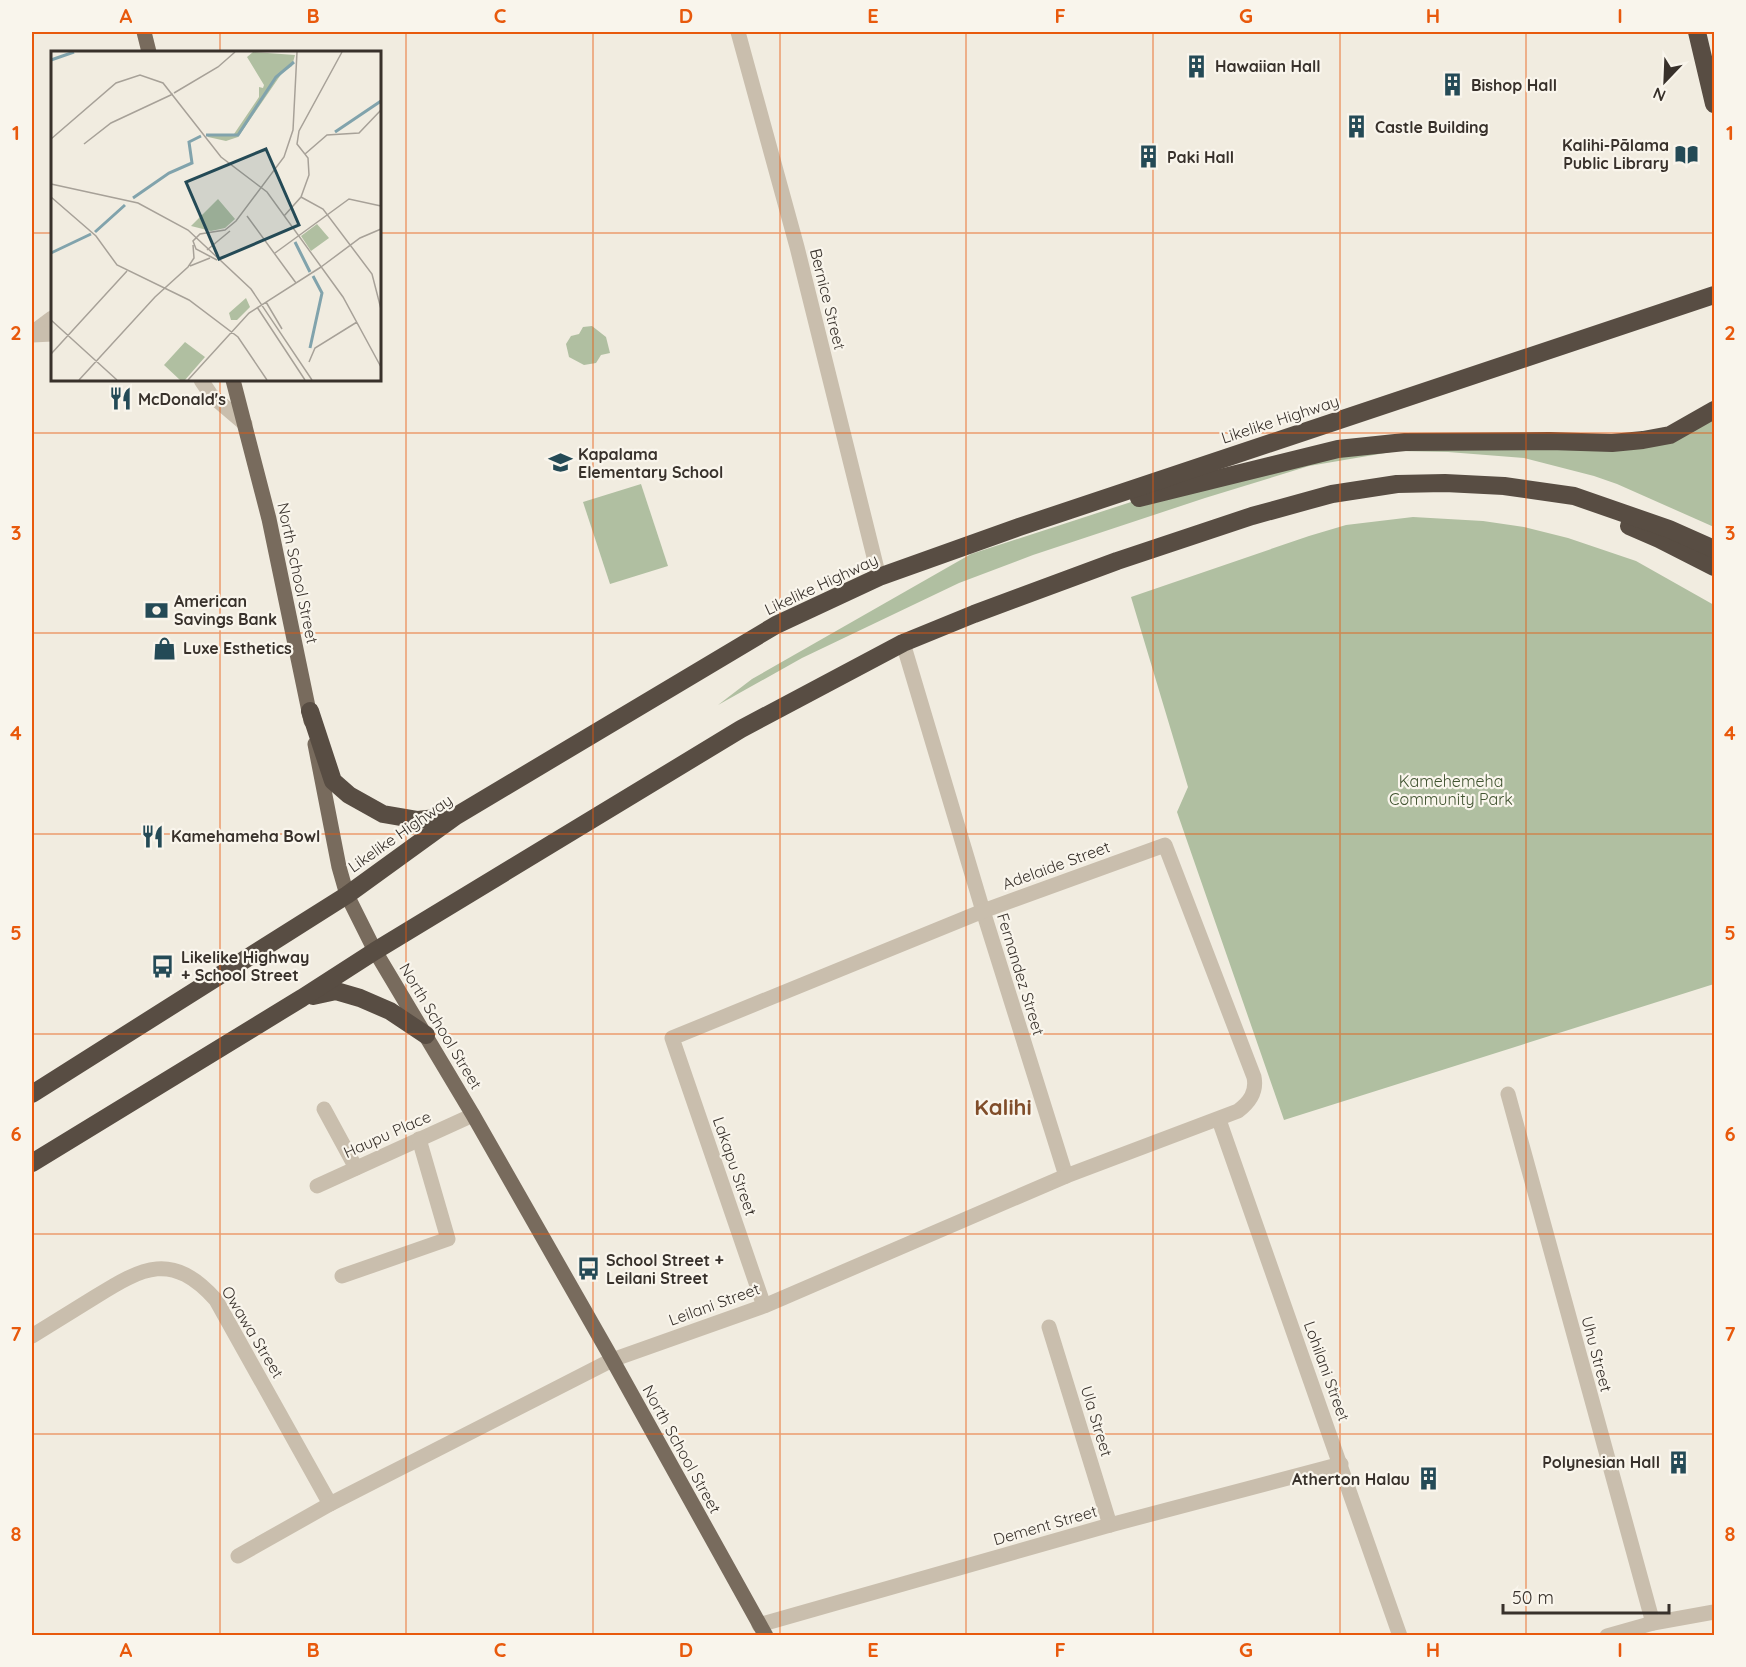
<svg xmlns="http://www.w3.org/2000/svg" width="1746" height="1667" font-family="Quicksand,sans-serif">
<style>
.green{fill:#b0bfa1}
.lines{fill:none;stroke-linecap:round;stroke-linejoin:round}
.minor{stroke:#c9bead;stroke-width:15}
.major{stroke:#786b5d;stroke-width:15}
.highway{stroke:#584d43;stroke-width:18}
.grid{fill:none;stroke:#e8590c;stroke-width:1.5;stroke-opacity:0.55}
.labels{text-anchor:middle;stroke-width:4.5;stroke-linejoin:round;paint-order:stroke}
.poi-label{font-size:16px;font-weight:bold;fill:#38312b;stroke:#f9f5ec;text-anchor:start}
.street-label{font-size:16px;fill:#38312b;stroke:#f9f5ec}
.park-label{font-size:16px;fill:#415431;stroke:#f9f5ec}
.district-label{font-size:22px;font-weight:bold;fill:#804d2a;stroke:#f9f5ec}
.inset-river{fill:none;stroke:#81a3ac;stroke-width:3}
.inset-road{fill:none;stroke:#a7a198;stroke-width:1.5}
.view{fill:#244a56;fill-opacity:0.15;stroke:#244a56;stroke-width:3}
.inset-edge{fill:none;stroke:#38312b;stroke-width:3}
.neatline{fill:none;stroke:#e8590c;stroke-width:2}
.grid-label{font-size:20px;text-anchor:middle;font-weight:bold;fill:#e8590c}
</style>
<rect width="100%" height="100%" fill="#f1ece0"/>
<g class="green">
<path d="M 592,326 L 606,337 L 610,353 L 601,355 L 596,363 L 584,365 L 569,357 L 566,344 L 571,336 L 579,334 L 583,327 Z"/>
<path d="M 1714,405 L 1714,527 L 1617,484 L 1594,476 L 1524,458 L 1448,452 L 1397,451 L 1309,466 L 1205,498 L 1033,555 L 959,583 L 802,658 L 718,705 L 752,679 L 971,554 L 1202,479 L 1330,446 L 1660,433 Z"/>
<path d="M 641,484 L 668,566 L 610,584 L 583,502 Z"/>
<path d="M 1413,517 L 1483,521 L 1524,527 L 1568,538 L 1636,561 L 1714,605 L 1714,984 L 1284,1120 L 1177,812 L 1188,787 L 1131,597 L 1309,536 L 1346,525 Z"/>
</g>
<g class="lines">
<g class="minor">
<path d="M 738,32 L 797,247 L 879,577"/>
<path d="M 32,333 L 52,318"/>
<path d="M 32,335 L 52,334"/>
<path d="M 201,380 L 211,395 L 245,424"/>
<path d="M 903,643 L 983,911 L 1066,1176"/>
<path d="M 1508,1094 L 1653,1623"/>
<path d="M 324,1109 L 356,1168"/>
<path d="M 1219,1120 L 1400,1636"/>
<path d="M 317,1186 L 473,1115"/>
<path d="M 342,1276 L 448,1239 L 419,1139"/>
<path d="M 1049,1327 L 1110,1525"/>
<path d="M 32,1336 C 53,1323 74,1310 95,1297 C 143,1267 172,1251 216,1300 L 330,1504"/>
<path d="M 238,1556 L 330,1504 L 612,1360 L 764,1306 L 1066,1176 L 1238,1111 C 1250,1102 1257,1092 1254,1077 L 1165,845 L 983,911 L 672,1038 L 764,1306"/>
<path d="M 759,1625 L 1110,1525 L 1341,1464"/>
<path d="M 1607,1636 L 1653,1623 L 1714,1612"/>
</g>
<g class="major">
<path d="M 144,32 L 149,52"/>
<path d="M 233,380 L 269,519 L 311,721"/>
<path d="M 315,744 L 339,867 L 347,895 L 375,951 L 473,1115 L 607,1350 L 766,1636"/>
</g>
<g class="highway">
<path d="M 1697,32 L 1714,104"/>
<path d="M 1139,498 L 1338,449 L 1405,442 L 1550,441 L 1612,443 L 1643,440 L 1670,435 L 1714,410"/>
<path d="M 1629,526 L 1659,539 L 1714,567"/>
<path d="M 310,711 L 333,781 L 349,795 L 383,814 L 418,820 L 454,816"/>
<path d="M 313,996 L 336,991 L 360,998 L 390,1011 L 426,1035"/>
<path d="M 32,1094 L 347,895 L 456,816 L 776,625 L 879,577 L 1019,527 L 1714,295"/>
<path d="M 32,1163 L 302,998 L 375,951 L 741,729 L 903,643 L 974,614 L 1117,561 L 1252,516 L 1332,494 L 1397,484 L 1445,483 L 1504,486 L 1574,496 L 1669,529 L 1714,549"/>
</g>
</g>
<path class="grid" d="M 220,32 L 220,52M 406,32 L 406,1636M 593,32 L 593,1636M 780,32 L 780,1636M 966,32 L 966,1636M 1153,32 L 1153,1636M 1340,32 L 1340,1636M 1526,32 L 1526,1636M 32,233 L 52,233M 380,233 L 1714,233M 220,380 L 220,1636M 32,433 L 1714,433M 32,633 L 1714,633M 32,834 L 1714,834M 32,1034 L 1714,1034M 32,1234 L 1714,1234M 32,1434 L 1714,1434"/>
<defs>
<symbol id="building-bare" viewBox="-9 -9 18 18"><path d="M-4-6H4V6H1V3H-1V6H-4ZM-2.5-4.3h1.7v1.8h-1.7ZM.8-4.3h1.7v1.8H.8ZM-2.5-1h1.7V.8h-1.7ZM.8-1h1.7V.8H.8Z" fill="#244a56" stroke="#f9f5ec" stroke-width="2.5" paint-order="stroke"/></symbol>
<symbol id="library-bare" viewBox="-9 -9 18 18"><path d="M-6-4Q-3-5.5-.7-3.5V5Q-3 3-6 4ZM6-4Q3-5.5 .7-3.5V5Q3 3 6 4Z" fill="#244a56" stroke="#f9f5ec" stroke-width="2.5" paint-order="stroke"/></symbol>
<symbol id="restaurant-bare" viewBox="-9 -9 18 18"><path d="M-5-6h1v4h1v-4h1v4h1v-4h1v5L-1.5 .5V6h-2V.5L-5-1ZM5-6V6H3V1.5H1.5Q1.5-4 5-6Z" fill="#244a56" stroke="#f9f5ec" stroke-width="2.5" paint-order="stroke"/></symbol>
<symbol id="school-bare" viewBox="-9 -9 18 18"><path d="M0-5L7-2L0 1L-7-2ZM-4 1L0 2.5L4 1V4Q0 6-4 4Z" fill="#244a56" stroke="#f9f5ec" stroke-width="2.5" paint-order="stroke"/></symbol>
<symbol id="bank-bare" viewBox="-9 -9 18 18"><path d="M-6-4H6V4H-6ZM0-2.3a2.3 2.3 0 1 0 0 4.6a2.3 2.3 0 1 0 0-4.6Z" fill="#244a56" stroke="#f9f5ec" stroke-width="2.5" paint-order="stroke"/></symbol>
<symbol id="shop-bare" viewBox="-9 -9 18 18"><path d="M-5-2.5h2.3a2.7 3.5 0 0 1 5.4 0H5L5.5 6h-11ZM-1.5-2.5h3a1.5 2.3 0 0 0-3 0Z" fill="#244a56" stroke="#f9f5ec" stroke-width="2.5" paint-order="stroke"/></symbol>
<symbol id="bus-bare" viewBox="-9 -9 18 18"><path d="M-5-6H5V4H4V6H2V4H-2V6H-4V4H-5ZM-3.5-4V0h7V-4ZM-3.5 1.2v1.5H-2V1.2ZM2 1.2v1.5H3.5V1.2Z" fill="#244a56" stroke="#f9f5ec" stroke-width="2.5" paint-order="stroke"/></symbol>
</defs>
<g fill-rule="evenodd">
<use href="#building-bare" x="1180" y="50" width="33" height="33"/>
<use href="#building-bare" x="1436" y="68" width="33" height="33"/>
<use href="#building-bare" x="1340" y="110" width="33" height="33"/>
<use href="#library-bare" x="1670" y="138" width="33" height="33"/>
<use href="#building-bare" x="1132" y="140" width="33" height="33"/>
<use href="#restaurant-bare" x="104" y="382" width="33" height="33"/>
<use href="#school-bare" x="544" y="446" width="33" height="33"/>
<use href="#bank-bare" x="140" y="594" width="33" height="33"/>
<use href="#shop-bare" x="148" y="632" width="33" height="33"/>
<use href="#restaurant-bare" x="136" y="820" width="33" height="33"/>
<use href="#bus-bare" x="146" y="950" width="33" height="33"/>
<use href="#bus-bare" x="572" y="1252" width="33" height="33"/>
<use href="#building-bare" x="1662" y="1446" width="33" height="33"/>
<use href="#building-bare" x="1412" y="1462" width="33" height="33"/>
</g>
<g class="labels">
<g class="poi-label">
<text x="1215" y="72">Hawaiian Hall</text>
<text x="1471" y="91">Bishop Hall</text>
<text x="1375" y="133">Castle Building</text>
<text x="1669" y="151" text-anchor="end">Kalihi-Pālama<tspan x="1669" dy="18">Public Library</tspan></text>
<text x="1167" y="163">Paki Hall</text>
<text x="138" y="405">McDonald's</text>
<text x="578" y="460">Kapalama<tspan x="578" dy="18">Elementary School</tspan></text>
<text x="174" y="607">American<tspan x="174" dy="18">Savings Bank</tspan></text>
<text x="183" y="654">Luxe Esthetics</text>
<text x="171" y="842">Kamehameha Bowl</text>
<text x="181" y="963">Likelike Highway<tspan x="181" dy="18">+ School Street</tspan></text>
<text x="606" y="1266">School Street +<tspan x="606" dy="18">Leilani Street</tspan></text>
<text x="1660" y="1468" text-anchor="end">Polynesian Hall</text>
<text x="1410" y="1485" text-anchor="end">Atherton Halau</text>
</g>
<g class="street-label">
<text transform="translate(828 299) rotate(76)" y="6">Bernice Street</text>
<text transform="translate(1280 419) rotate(-18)" y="6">Likelike Highway</text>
<text transform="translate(298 573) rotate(78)" y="6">North School Street</text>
<text transform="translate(821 584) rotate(-25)" y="6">Likelike Highway</text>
<text transform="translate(400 833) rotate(-35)" y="6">Likelike Highway</text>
<text transform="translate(1056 865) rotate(-20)" y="6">Adelaide Street</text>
<text transform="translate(1021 974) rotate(73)" y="6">Fernandez Street</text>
<text transform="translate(441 1026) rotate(59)" y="6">North School Street</text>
<text transform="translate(387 1134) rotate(-24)" y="6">Haupu Place</text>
<text transform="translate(735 1166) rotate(71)" y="6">Lakapu Street</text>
<text transform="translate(714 1304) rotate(-20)" y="6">Leilani Street</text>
<text transform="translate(253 1332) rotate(59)" y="6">Owawa Street</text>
<text transform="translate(1597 1354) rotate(75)" y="6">Uhu Street</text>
<text transform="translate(1327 1371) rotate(70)" y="6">Lohilani Street</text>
<text transform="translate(1097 1421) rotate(73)" y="6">Ula Street</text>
<text transform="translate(682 1449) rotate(61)" y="6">North School Street</text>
<text transform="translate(1045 1525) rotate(-16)" y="6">Dement Street</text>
</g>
<g class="park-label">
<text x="1451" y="787">Kamehemeha<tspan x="1451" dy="18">Community Park</tspan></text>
</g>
<g class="district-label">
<text x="1003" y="1115">Kalihi</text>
</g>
</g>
<g transform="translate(51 51)">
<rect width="330" height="330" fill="#f1ece0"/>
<path d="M 202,1 L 244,4 L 241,15 L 231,22 L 187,86 L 175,90 L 157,86 L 155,83 L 183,83 L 208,46 L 208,36 L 212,37 L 213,34 L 196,6 ZM 167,148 L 184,168 L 174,177 L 160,180 L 140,175 ZM 266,173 L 278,187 L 260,200 L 250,185 ZM 195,247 L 199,256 L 186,269 L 180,269 L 178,262 ZM 134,291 L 154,306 L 134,329 L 129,329 L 113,314 Z" fill="#b0bfa1"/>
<path class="inset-river" d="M 0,9 L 23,1M 284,81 L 330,50M 155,84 L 187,84 L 225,26 L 243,11M 82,147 L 118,122 L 141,112 L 138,91 L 150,85M 44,181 L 74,154M 244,191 L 259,221M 0,202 L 40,183M 259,297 L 271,242 L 262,225"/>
<path class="inset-road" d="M 123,42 L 167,16 L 184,1M 0,88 L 65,32 L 89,24 L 112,32 L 170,106 L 216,141 L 292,246 L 330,316M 33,93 L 60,72 L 122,43M 254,103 L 276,84 L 308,82 L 330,59M 0,133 L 87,152 L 137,179 L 200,238 L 261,329M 0,146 L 45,185 L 66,214 L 138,249 L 187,286 L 216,329M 250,146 L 272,158 L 321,223 L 330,258M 196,165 L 245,232M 233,165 L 250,146 L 258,124 L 257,107 L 246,93 L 248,80 L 291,1M 156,199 L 179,180M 224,202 L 298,148 L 330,155M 166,209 L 145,198 L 142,190 L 149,183 L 174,179 L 185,170 L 233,106 L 242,79 L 246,1M 139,215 L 159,207M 270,216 L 309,187 L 330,178M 215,251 L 231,278M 206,256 L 254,329M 0,269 L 66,329M 0,303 L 76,220M 258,311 L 264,297 L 306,271M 28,329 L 104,246 L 137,216 L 143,207 L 142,194M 137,329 L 198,262 L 270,216"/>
<path class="view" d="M 215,98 L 248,174 L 168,208 L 135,131 Z"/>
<rect width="330" height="330" class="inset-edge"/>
</g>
<rect width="1746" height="1667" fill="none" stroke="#f9f5ec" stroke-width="66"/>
<g transform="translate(1665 81) rotate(203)" stroke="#f9f5ec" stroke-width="4.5" paint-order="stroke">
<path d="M0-4.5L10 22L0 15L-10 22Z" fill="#38312b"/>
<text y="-9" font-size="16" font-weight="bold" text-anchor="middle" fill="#38312b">N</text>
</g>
<path d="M1503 1604v9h166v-9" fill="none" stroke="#38312b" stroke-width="3"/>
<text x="1512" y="1604" font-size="18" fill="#38312b" stroke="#f9f5ec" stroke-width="4.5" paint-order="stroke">50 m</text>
<rect x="33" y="33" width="1680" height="1601" class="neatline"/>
<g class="grid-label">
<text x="126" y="23">A</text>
<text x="313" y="23">B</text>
<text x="500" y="23">C</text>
<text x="686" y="23">D</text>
<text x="873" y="23">E</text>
<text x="1060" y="23">F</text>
<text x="1246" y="23">G</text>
<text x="1433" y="23">H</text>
<text x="1620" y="23">I</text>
<text x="16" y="140">1</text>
<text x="1730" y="140">1</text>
<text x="16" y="340">2</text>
<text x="1730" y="340">2</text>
<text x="16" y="540">3</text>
<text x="1730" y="540">3</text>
<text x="16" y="740">4</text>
<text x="1730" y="740">4</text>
<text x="16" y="940">5</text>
<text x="1730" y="940">5</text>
<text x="16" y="1141">6</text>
<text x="1730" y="1141">6</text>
<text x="16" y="1341">7</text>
<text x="1730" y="1341">7</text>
<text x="16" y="1541">8</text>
<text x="1730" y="1541">8</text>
<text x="126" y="1657">A</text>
<text x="313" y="1657">B</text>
<text x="500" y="1657">C</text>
<text x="686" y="1657">D</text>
<text x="873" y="1657">E</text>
<text x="1060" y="1657">F</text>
<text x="1246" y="1657">G</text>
<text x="1433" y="1657">H</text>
<text x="1620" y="1657">I</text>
</g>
</svg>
